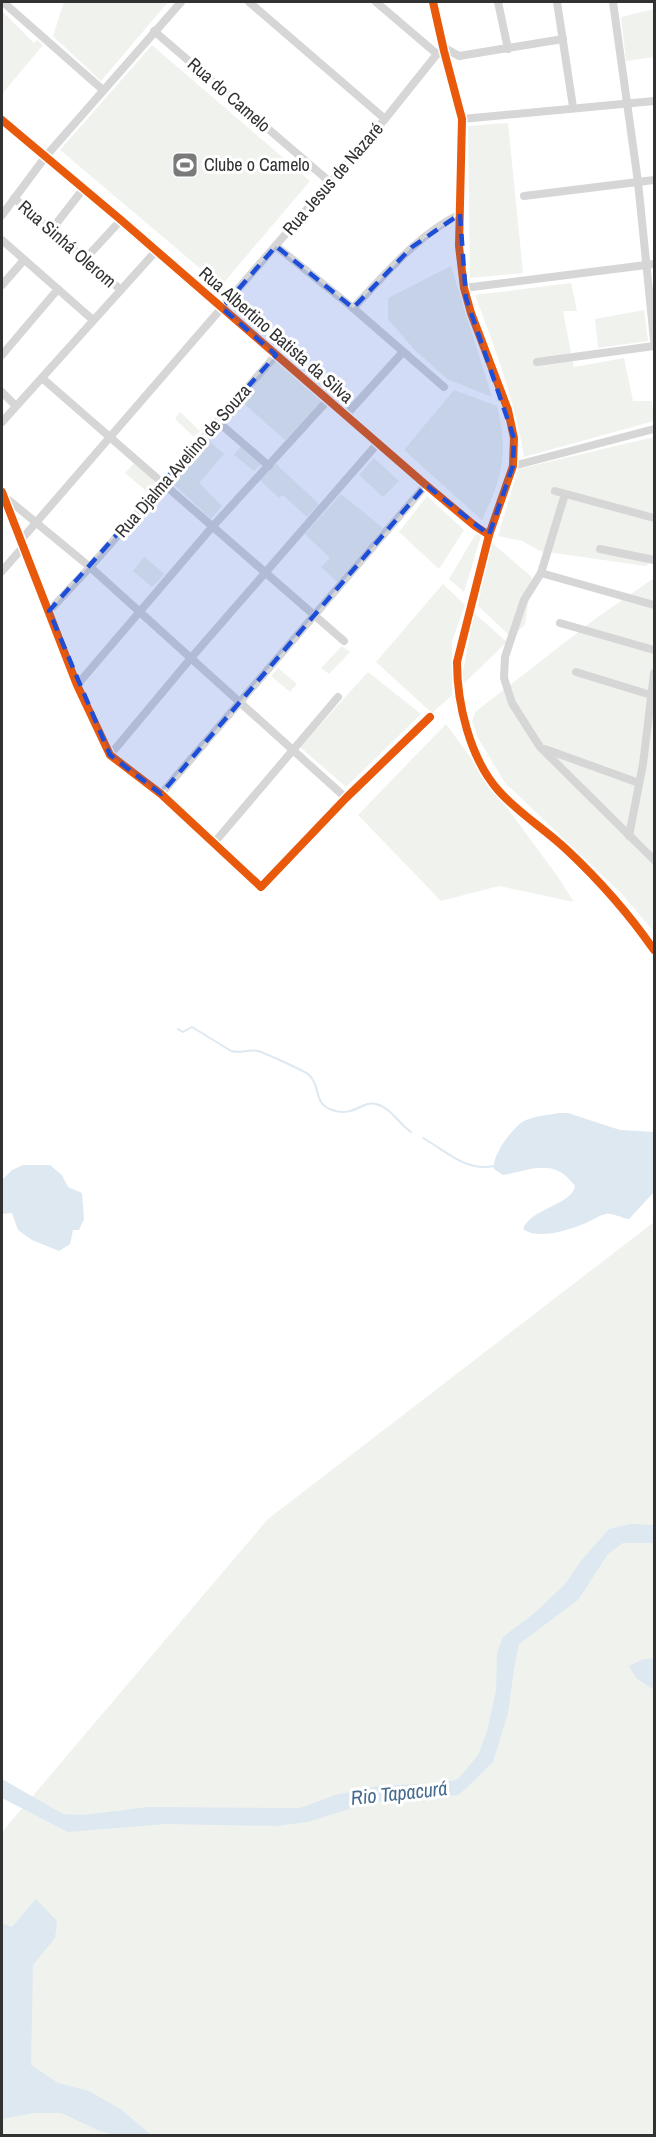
<svg xmlns="http://www.w3.org/2000/svg" width="656" height="2137" font-family="'Archivo Narrow',sans-serif">
<style>
.green{fill:#f0f3ed}
.water{fill:#dee8f1}
.lines{fill:none;stroke-linecap:round;stroke-linejoin:round}
.stream{stroke:#dee8f1;stroke-width:2}
.street{stroke:#d6d6d6;stroke-width:8}
.cycleway-casing{stroke:#fff;stroke-width:11}
.cycleway{stroke:#e8590c;stroke-width:8}
.marked{fill:#1d4ed8;fill-opacity:0.2;stroke:#1d4ed8;stroke-width:4.5;stroke-dasharray:12 8;stroke-linejoin:round}
.labels{text-anchor:middle;stroke-width:6;stroke-linejoin:round;paint-order:stroke}
.street-label{font-size:18px;fill:#323232;stroke:#fff}
.poi-label{font-size:18px;fill:#323232;stroke:#fff;text-anchor:start}
.water-label{font-size:20px;font-style:italic;fill:#456c8e;stroke:#fff}
</style>
<rect width="100%" height="100%" fill="#fff"/>
<g class="green">
<path d="M 64,2 L 168,2 L 101,81 L 53,36 Z"/>
<path d="M 654,9 L 654,57 L 626,61 L 621,17 Z"/>
<path d="M 2,11 L 34,43 L 37,40 L 43,45 L 2,94 Z"/>
<path d="M 152,45 L 310,181 L 221,286 L 60,150 Z"/>
<path d="M 508,123 L 523,273 L 470,278 L 468,126 Z"/>
<path d="M 451,266 L 492,397 L 447,379 L 414,349 L 388,319 L 388,298 Z"/>
<path d="M 571,283 L 577,311 L 563,311 L 574,367 L 624,358 L 633,401 L 652,401 L 654,421 L 524,457 C 515,401 495,348 475,295 Z"/>
<path d="M 644,310 L 648,341 L 598,348 L 595,319 Z"/>
<path d="M 277,360 L 323,400 L 285,440 L 241,401 Z"/>
<path d="M 454,390 L 497,406 C 509,452 502,478 482,520 L 404,450 Z"/>
<path d="M 180,412 L 200,431 L 194,437 L 175,419 Z"/>
<path d="M 654,437 L 654,559 L 646,566 L 540,551 L 522,541 L 498,536 L 518,469 Z"/>
<path d="M 208,440 L 224,454 L 199,483 L 222,506 L 211,519 L 170,481 Z"/>
<path d="M 241,446 L 262,464 L 254,471 L 234,455 Z"/>
<path d="M 374,458 L 399,481 L 383,497 L 359,475 Z"/>
<path d="M 134,463 L 155,482 L 147,492 L 125,473 Z"/>
<path d="M 276,464 L 319,504 L 307,517 L 283,495 L 279,498 L 260,480 Z"/>
<path d="M 341,494 L 383,528 L 337,582 L 321,567 L 330,558 L 305,534 Z"/>
<path d="M 427,496 L 464,530 L 439,569 L 399,532 Z"/>
<path d="M 477,532 L 481,536 L 464,592 L 449,579 Z"/>
<path d="M 490,541 L 532,577 L 525,625 L 511,637 L 478,606 Z"/>
<path d="M 144,557 L 165,574 L 152,587 L 133,571 Z"/>
<path d="M 654,578 L 654,932 L 622,894 L 505,783 L 478,738 L 472,722 L 475,712 L 595,619 Z"/>
<path d="M 443,584 L 465,605 L 452,641 L 452,695 L 432,713 L 376,662 Z"/>
<path d="M 474,613 L 507,642 L 460,687 Z"/>
<path d="M 342,646 L 350,652 L 329,674 L 321,668 Z"/>
<path d="M 278,668 L 297,684 L 290,692 L 271,676 Z"/>
<path d="M 368,672 L 421,714 L 346,787 L 300,747 Z"/>
<path d="M 446,724 L 558,877 L 574,902 L 499,886 L 441,901 L 358,815 Z"/>
<path d="M 654,1222 L 654,2135 L 2,2135 L 2,1832 L 268,1519 Z"/>
</g>
<g class="water">
<path d="M 559,1113 L 568,1113 L 620,1130 L 654,1132 L 654,1192 L 629,1219 C 620,1218 614,1213 606,1214 C 600,1215 594,1219 588,1222 C 572,1229 539,1241 523,1229 C 531,1208 572,1205 575,1186 C 554,1157 532,1170 503,1175 L 494,1169 C 491,1156 514,1125 526,1120 C 536,1116 548,1115 559,1113 Z"/>
<path d="M 23,1165 L 50,1165 L 62,1175 L 68,1187 L 82,1193 L 84,1219 L 79,1230 L 73,1230 L 70,1244 L 59,1251 L 32,1240 L 18,1230 L 12,1213 L 2,1214 L 2,1180 L 12,1170 Z"/>
<path d="M 631,1524 L 654,1525 L 654,1543 L 623,1543 L 608,1554 L 578,1600 L 519,1644 L 514,1669 L 508,1713 L 493,1762 L 459,1795 L 371,1802 L 308,1822 L 276,1826 L 166,1824 L 68,1832 L 2,1798 L 2,1779 L 63,1814 L 83,1815 L 148,1807 L 300,1808 L 335,1795 L 378,1786 L 442,1783 L 458,1779 L 478,1755 L 487,1731 L 496,1691 L 497,1653 L 503,1637 L 537,1611 L 566,1583 L 580,1562 L 609,1529 Z"/>
<path d="M 654,1658 L 654,1690 L 636,1678 L 629,1666 L 641,1660 Z"/>
<path d="M 36,1899 L 57,1921 L 55,1938 L 33,1965 L 31,2065 L 58,2083 L 89,2091 L 122,2110 L 151,2135 L 116,2135 L 100,2131 L 61,2113 L 34,2113 L 2,2119 L 2,1923 L 12,1927 Z"/>
</g>
<g class="lines">
<g class="stream">
<path d="M 178,1029 L 183,1032 L 192,1027 L 231,1051 C 241,1054 248,1049 258,1051 C 265,1053 302,1070 308,1074 C 322,1086 312,1103 332,1110 C 354,1118 362,1100 376,1104 C 390,1107 399,1124 411,1132"/>
<path d="M 423,1138 C 446,1151 466,1172 494,1166"/>
</g>
<g class="street">
<path d="M 3,2 L 103,90"/>
<path d="M 249,2 L 385,119"/>
<path d="M 376,2 L 437,54"/>
<path d="M 433,2 L 444,51 L 462,119 L 459,246 L 464,288 L 471,313 L 508,410 L 514,438 L 513,466 L 489,535 L 457,662 C 457,704 470,758 498,790 C 518,813 545,829 567,850 C 600,881 629,914 654,950"/>
<path d="M 498,2 L 508,49"/>
<path d="M 557,2 L 573,107"/>
<path d="M 613,2 L 638,182 L 654,340"/>
<path d="M 154,31 L 330,182"/>
<path d="M 443,47 L 459,56 L 563,39"/>
<path d="M 462,119 L 654,101"/>
<path d="M 2,120 L 121,220 L 426,485 L 475,526 L 489,535"/>
<path d="M 524,196 L 654,180"/>
<path d="M 14,198 L 121,290"/>
<path d="M 2,215 L 46,156 L 181,2"/>
<path d="M 52,229 L 84,188"/>
<path d="M 2,240 L 93,320"/>
<path d="M 276,246 L 353,308 L 444,387"/>
<path d="M 85,259 L 121,220"/>
<path d="M 2,285 L 24,260"/>
<path d="M 464,288 L 654,264"/>
<path d="M 353,308 C 386,274 417,235 460,214"/>
<path d="M 2,355 L 58,289"/>
<path d="M 537,362 L 654,346"/>
<path d="M 42,378 L 344,641"/>
<path d="M 2,392 L 16,406"/>
<path d="M 346,415 L 402,353"/>
<path d="M 217,421 L 269,466"/>
<path d="M 2,422 L 156,251"/>
<path d="M 513,466 L 654,429"/>
<path d="M 555,491 L 654,518"/>
<path d="M 2,492 L 77,685 L 110,755 L 161,794 L 261,887 L 346,798 L 430,717"/>
<path d="M 565,494 L 541,573 L 654,605"/>
<path d="M 5,497 L 90,567 L 346,798"/>
<path d="M 21,540 L 385,119 L 437,54 L 444,51"/>
<path d="M 600,549 L 654,560"/>
<path d="M 2,571 L 24,546"/>
<path d="M 541,573 L 524,600 L 505,657 L 504,678 L 512,703 L 540,747 L 654,860"/>
<path d="M 49,611 L 90,567 L 276,355"/>
<path d="M 560,623 L 654,650"/>
<path d="M 576,672 L 651,695"/>
<path d="M 77,685 L 213,526 L 328,400"/>
<path d="M 545,749 L 639,783"/>
<path d="M 110,755 L 191,658 L 378,443"/>
<path d="M 161,794 L 426,485"/>
<path d="M 629,836 L 643,764 L 654,673"/>
<path d="M 214,843 L 338,697"/>
</g>
<defs>
<g id="cycleway">
<path d="M 433,2 L 444,51 L 462,119 L 459,246 L 464,288 L 471,313 L 508,410 L 514,438 L 513,466 L 489,535 L 457,662 C 457,704 470,758 498,790 C 518,813 545,829 567,850 C 600,881 629,914 654,950"/>
<path d="M 2,120 L 121,220 L 426,485 L 475,526 L 489,535"/>
<path d="M 2,492 L 77,685 L 110,755 L 161,794 L 261,887 L 346,798 L 430,717"/>
</g>
</defs>
<use href="#cycleway" class="cycleway-casing"/>
<use href="#cycleway" class="cycleway"/>
</g>
<path class="marked" d="M 460,214 L 466,298 L 514,438 L 513,466 L 489,535 L 426,485 L 161,794 L 110,755 L 49,611 L 276,355 L 222,308 L 276,246 L 353,308 L 412,247 Z"/>
<defs>
<symbol id="stadium-square" viewBox="-11 -11 22 22"><rect x="-9" y="-9" width="18" height="18" rx="4" fill="#7a7a7a" stroke="#fff"/><path d="M0-5a6.5 5 0 1 0 0 10a6.5 5 0 1 0 0-10ZM-3.5-1.8h7v3.6h-7Z" fill="#fff"/></symbol>
</defs>
<g fill-rule="evenodd">
<use href="#stadium-square" x="170" y="150" width="30" height="30"/>
</g>
<g class="labels">
<g class="street-label">
<text transform="translate(229 95) rotate(41)" y="6">Rua do Camelo</text>
<text transform="translate(333 179) rotate(-49)" y="6">Rua Jesus de Nazaré</text>
<text transform="translate(67 244) rotate(41)" y="6">Rua Sinhá Olerom</text>
<text transform="translate(276 335) rotate(41)" y="6">Rua Albertino Batista da Silva</text>
<text transform="translate(183 461) rotate(-49)" y="6">Rua Djalma Avelino de Souza</text>
</g>
<g class="poi-label">
<text x="204" y="171">Clube o Camelo</text>
</g>
<g class="water-label">
<text transform="translate(399 1793) rotate(-6)" y="7">Rio Tapacurá</text>
</g>
</g>
<rect width="656" height="2137" fill="none" stroke="#323232" stroke-width="6"/>
</svg>
